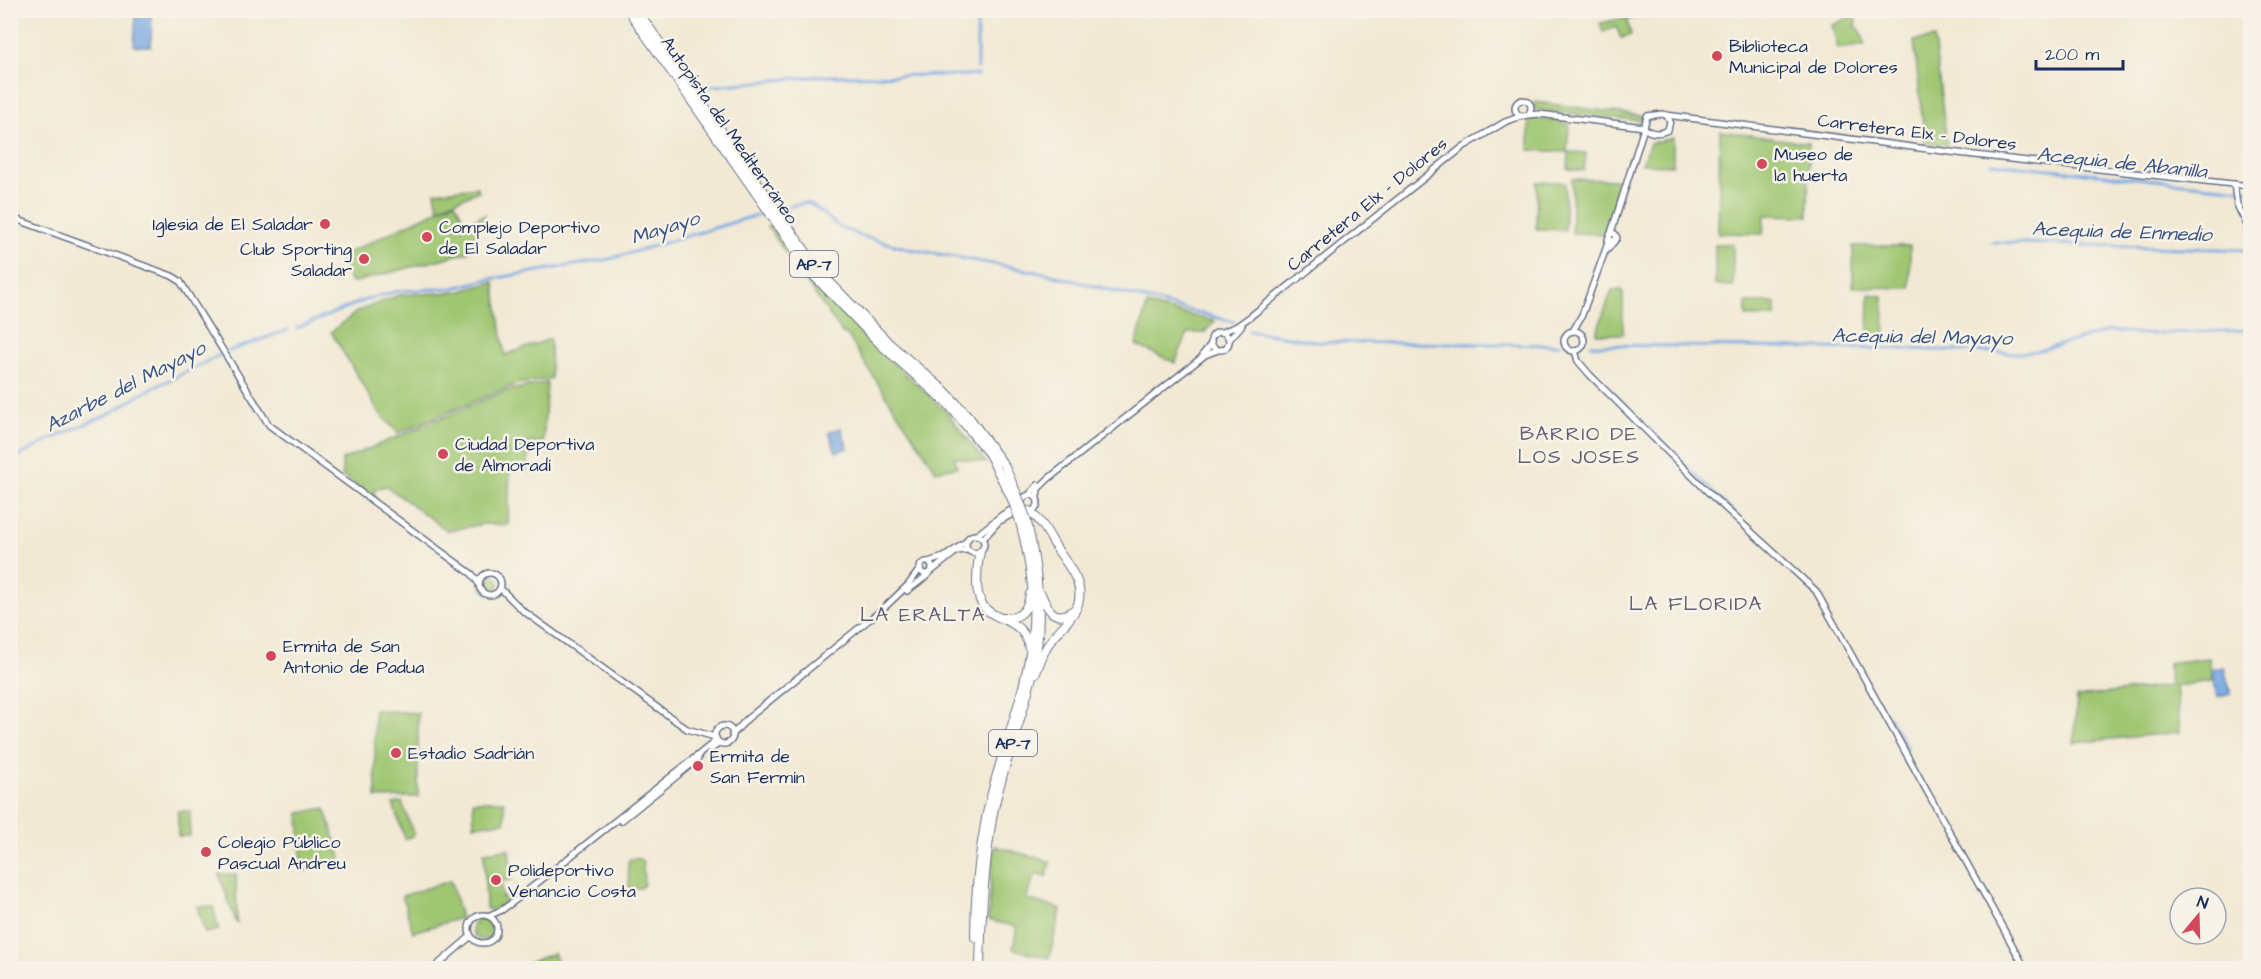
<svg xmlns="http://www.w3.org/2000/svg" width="2261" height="979" font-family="'Architects Daughter',sans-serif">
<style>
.green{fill:#9fc671;stroke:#5d7a68;stroke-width:1.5}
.water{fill:#77a8e2;stroke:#496ca0;stroke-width:1.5}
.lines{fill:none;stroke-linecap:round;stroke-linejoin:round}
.canal{stroke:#77a8e2;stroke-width:3}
.secondary-casing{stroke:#667087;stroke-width:8}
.motorway-casing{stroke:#667087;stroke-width:10}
.secondary{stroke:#fff;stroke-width:5}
.motorway{stroke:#fff;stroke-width:8}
.motorway-bridge-casing{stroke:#667087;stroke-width:10;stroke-linecap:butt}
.motorway-bridge{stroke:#fff;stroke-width:8}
.poi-dot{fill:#d1495b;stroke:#f7f3e8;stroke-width:2}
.labels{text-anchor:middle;stroke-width:5;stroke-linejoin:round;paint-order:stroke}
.shield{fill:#f7f3e8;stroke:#5d6a87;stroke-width:1.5}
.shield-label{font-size:16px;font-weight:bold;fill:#1b2f5e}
.poi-label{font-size:18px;fill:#1b2f5e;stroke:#f7f3e8;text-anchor:start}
.street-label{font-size:18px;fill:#1b2f5e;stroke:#f7f3e8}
.water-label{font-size:20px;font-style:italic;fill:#375386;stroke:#f7f3e8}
.neighbourhood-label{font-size:20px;letter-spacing:1.5px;fill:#615f73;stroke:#f7f3e8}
</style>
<rect width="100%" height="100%" fill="#f7f3e8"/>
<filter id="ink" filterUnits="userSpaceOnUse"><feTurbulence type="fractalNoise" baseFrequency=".0167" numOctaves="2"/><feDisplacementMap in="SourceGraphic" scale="12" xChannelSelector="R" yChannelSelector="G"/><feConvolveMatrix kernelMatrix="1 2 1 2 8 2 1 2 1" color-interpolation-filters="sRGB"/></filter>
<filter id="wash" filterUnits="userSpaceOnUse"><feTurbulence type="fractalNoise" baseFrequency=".008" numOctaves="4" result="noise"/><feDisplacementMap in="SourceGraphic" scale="24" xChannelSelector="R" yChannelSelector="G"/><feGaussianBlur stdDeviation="1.35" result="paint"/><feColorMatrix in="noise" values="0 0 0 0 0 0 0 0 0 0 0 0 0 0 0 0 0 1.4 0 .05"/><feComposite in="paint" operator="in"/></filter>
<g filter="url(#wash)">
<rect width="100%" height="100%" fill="#f2e9d4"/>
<g class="green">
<path d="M 1624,11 L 1656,11 L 1656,12 L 1627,20 L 1631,35 L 1621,38 L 1616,27 L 1603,32 L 1600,23 L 1625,18 Z"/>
<path d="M 1851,17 L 1855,17 L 1857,23 L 1855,27 L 1859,28 L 1865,43 L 1864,45 L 1838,49 L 1832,25 Z"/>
<path d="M 1934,38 L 1947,145 L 1925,143 L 1914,41 Z"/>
<path d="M 1536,102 L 1642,116 L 1642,121 L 1537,110 L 1533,106 Z"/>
<path d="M 1535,117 L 1569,124 L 1567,152 L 1529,150 L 1529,120 Z"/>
<path d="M 1720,131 L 1809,143 L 1808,216 L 1765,215 L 1763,234 L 1718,233 Z"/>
<path d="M 1673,138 L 1673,165 L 1642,164 L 1650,143 Z"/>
<path d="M 1569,152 L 1586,153 L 1584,171 L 1568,169 Z"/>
<path d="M 1572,179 L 1624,180 L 1605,234 L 1572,233 Z"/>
<path d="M 1537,182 L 1565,182 L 1565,230 L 1536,229 Z"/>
<path d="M 477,187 L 479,191 L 438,208 L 435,192 Z"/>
<path d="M 455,202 L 466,223 L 485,214 L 468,252 L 351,283 L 339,257 Z"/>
<path d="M 771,224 L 795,258 L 827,298 L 861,333 L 947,412 L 986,463 L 954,457 L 957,467 L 936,471 C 907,425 874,381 847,334 L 843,334 L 767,226 Z"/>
<path d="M 1715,244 L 1733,244 L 1733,286 L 1715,285 Z"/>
<path d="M 1853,246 L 1910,246 L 1910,288 L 1853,287 Z"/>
<path d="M 494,282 L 505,355 L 550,339 L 551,379 L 516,384 L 398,433 L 379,412 L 331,332 L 358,311 L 399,295 L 457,292 Z"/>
<path d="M 1612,290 L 1621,290 L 1623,292 L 1623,334 L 1596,334 Z"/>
<path d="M 1869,294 L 1883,296 L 1885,337 L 1883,339 L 1870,339 L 1868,337 Z"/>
<rect x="1746" y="303" width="29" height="14"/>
<path d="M 1147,305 L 1215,321 L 1204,333 L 1188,333 L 1175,363 L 1136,345 Z"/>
<path d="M 547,383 L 543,443 L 529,443 L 527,471 L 510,470 L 508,525 L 483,524 L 448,531 L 386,486 L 376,489 L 374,492 L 376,498 L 342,476 L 342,460 L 508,390 Z"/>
<circle cx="490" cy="584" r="9"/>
<path d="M 2209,658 L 2212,681 L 2176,686 L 2180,732 L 2074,743 L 2077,697 L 2170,686 L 2168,663 Z"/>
<path d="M 374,710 L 418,713 L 418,797 L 376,798 Z"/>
<path d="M 473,801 L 504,801 L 505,822 L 474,825 Z"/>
<path d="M 402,802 L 414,835 L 405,839 L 393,804 Z"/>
<path d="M 325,808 L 341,858 L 340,860 L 304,871 L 302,869 L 299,813 Z"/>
<rect x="178" y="811" width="12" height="25"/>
<path d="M 995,846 L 1051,862 L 1046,877 L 1036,873 L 1026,899 L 1061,909 L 1049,958 L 1013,949 L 1017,927 L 988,920 L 991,875 Z"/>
<path d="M 509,849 L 512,880 L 501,881 L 502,898 L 504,897 L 506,903 L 491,911 L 486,908 L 484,852 Z"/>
<path d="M 630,859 L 640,859 L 643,862 L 644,885 L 641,888 L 632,889 L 629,887 L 628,862 Z"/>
<path d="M 219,874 L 236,875 L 237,923 L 236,922 Z"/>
<path d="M 449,881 L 451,882 L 461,918 L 413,932 L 402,896 Z"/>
<path d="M 197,906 L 213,907 L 219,930 L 205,933 Z"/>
<circle cx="483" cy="929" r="11"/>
<path d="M 554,953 L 560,968 L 528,968 L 528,963 Z"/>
</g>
<g class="water">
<path d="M 136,13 L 152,14 L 151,46 L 134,46 Z"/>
<path d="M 841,428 L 848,448 L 836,452 L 829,432 Z"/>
<path d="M 2224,668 L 2231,694 L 2217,697 L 2212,669 Z"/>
</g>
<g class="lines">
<g class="canal">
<path d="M 977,68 L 977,10"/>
<path d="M 702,87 L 821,76 L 977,75"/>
<path d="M 1991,163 L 2250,190"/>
<path d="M 786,207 L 804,203 L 811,204 L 838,226 L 861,236 L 910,249 L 1044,273 L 1234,322"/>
<path d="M 1992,242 L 2250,250"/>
<path d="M 297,328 L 368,299 L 398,291 L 453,288 L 485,280 L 610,259 L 761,214"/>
<path d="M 1249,331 L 1320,342 L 1559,345"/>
<path d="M 1591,345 L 1908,349 L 2019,353 L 2037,351 L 2109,331 L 2145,334 L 2250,330"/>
<path d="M 229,351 L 288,330"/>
<path d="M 1589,370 L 1736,515"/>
<path d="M 10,461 L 51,439 L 109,414 L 145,392 L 220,355"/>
<path d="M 1889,717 L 1907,749"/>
</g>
</g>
</g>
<g filter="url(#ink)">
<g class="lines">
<defs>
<g id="secondary">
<circle cx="1523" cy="108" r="8"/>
<path d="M 1662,114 L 1666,115 L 1670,121 L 1668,130 C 1660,134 1651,134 1644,128 L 1647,116 Z"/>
<path d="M 1528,115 L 1539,114 L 1644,127"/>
<path d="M 1666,115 L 1966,154 L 2250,186"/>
<path d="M 2234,184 L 2237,205 L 2250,231"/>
<path d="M 10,217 L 172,276 L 180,281 L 269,425 L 454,561 L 472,574 L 479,584"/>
<path d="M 1611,233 L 1644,128"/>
<path d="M 1608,249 L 1617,238 L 1615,234 L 1611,233 L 1608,239 L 1614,241"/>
<circle cx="1574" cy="341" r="10"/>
<path d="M 1573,331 L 1582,315 L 1609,240"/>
<circle cx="1220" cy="341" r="9"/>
<path d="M 1222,332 L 1237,326 L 1251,316 L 1463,147 L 1505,122 L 1521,116"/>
<path d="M 1229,340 L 1242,325"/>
<path d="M 1575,351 L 1578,361 L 1590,375 L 1712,496 L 1816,591 L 2025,968"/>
<path d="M 1203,354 L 1211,344"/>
<path d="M 1030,494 L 1038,485"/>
<circle cx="1030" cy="503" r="8"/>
<path d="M 1037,497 L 1038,489 L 1048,479 L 1205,355 L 1218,350"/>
<circle cx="975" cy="544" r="9"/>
<path d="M 977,535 L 1002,515 L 1018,506"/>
<path d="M 983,539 L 998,522 L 1018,511"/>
<circle cx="926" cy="568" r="6"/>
<path d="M 928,562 L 944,557 L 966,542"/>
<path d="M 932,571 L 957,551 L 967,550"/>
<circle cx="490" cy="584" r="11"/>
<path d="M 500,588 L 522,610 L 687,729 L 715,737"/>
<path d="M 907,591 L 928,575"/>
<circle cx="724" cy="735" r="9"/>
<path d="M 732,735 L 747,719 L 886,606 L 908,585 L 920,569"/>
<path d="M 710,750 L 720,743"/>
<path d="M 621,821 L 698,759"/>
<circle cx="483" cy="929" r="14"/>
<path d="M 488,916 L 502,910 L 517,899 L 712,744 L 716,738"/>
<path d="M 434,968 L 471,936"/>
</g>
<g id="motorway">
<path d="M 628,10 L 813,275 L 881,345 L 948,404 L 963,422 L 989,454 L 1011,497"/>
<path d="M 637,10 L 820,272 L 890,344 L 944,390 L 969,417 L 1004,465 L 1017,494"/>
<path d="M 1029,511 C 1043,521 1050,538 1059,552 C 1066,562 1074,572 1078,584 C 1086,611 1062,624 1049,643 C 1043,652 1040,663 1036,673"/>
<path d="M 980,552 C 977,563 977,573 977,585 C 979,629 1020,608 1029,647"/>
<path d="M 1041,594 C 1048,611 1056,624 1075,609"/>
<path d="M 1003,618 C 1020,619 1028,610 1030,594"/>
<path d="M 975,937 C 975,900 978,861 985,824 C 995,766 1021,711 1030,653 C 1038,607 1031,563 1019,518"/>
<path d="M 980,968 C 981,916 984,865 993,813 C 1003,765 1022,720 1033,672 C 1044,620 1038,569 1026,518"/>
</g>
</defs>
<use href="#secondary" class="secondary-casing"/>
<use href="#motorway" class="motorway-casing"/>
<use href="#secondary" class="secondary"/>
<use href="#motorway" class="motorway"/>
<defs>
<g id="motorway-bridge">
<path d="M 1017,494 L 1026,518"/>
<path d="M 1011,497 L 1019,518"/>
</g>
</defs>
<use href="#motorway-bridge" class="motorway-bridge-casing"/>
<use href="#motorway-bridge" class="motorway-bridge"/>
</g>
</g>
<g class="poi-dot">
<circle cx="1717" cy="56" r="6"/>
<circle cx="1762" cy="164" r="6"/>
<circle cx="325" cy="224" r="6"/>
<circle cx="427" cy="237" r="6"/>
<circle cx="364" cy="259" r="6"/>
<circle cx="443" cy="454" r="6"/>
<circle cx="271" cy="656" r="6"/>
<circle cx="396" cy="753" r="6"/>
<circle cx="698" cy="766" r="6"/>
<circle cx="206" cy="852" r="6"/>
<circle cx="496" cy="880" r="6"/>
</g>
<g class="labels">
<g class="shield">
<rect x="790" y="251" width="48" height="26" rx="4.5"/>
<rect x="989" y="730" width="48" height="26" rx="4.5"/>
</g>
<g class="shield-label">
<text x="814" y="270">AP-7</text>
<text x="1013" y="749">AP-7</text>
</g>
<g class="poi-label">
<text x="1729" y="52">Biblioteca<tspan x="1729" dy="21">Municipal de Dolores</tspan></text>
<text x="1774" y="160">Museo de<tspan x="1774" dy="21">la huerta</tspan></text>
<text x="313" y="230" text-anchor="end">Iglesia de El Saladar</text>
<text x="439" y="233">Complejo Deportivo<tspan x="439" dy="21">de El Saladar</tspan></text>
<text x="352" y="255" text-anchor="end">Club Sporting<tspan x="352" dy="21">Saladar</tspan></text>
<text x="455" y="450">Ciudad Deportiva<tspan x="455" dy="21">de Almoradí</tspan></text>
<text x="283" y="652">Ermita de San<tspan x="283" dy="21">Antonio de Padua</tspan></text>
<text x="408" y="759">Estadio Sadrián</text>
<text x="710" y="762">Ermita de<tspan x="710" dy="21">San Fermín</tspan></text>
<text x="218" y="848">Colegio Público<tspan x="218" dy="21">Pascual Andreu</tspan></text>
<text x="508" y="876">Polideportivo<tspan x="508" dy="21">Venancio Costa</tspan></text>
</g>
<g class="street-label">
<text transform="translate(730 130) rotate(55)" y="6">Autopista del Mediterráneo</text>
<text transform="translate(1917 132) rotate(7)" y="6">Carretera Elx - Dolores</text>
<text transform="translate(1367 204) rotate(-39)" y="6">Carretera Elx - Dolores</text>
</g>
<g class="water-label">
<text transform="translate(2122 162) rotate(6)" y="7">Acequia de Abanilla</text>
<text transform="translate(665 227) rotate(-17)" y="7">Mayayo</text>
<text transform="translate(2122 231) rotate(2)" y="7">Acequia de Enmedio</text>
<text transform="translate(1922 336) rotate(1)" y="7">Acequia del Mayayo</text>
<text transform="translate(125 386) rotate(-27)" y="7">Azarbe del Mayayo</text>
</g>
<g class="neighbourhood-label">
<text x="1579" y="440">BARRIO DE<tspan x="1579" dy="23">LOS JOSES</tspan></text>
<text x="1696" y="610">LA FLORIDA</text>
<text x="923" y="621">LA ERALTA</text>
</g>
</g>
<rect width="2261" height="979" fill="none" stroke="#f7f3e8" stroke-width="36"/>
<g transform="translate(2198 916) rotate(19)"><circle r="28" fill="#f7f3e8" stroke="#9fa5b1" stroke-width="1.5"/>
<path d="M0-4.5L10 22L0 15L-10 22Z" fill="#d1495b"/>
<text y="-9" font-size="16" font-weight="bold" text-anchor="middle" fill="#1b2f5e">N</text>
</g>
<path d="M2036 60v9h87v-9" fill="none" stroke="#1b2f5e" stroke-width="3"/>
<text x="2045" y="60" font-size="18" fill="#1b2f5e" stroke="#f7f3e8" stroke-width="4.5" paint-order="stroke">200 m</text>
</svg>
